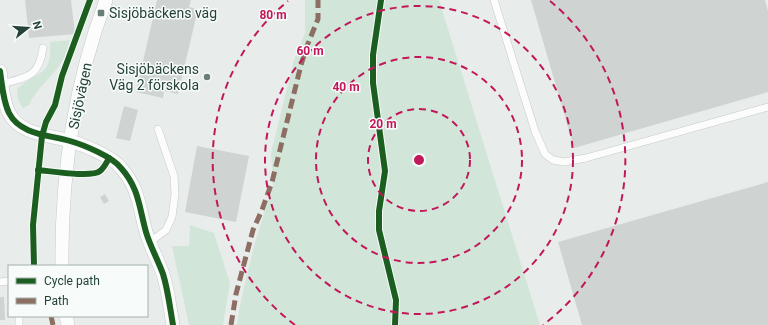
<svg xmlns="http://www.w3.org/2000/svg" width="768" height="325" font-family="Roboto,sans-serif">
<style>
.green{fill:#d1e6d8}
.building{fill:#cfd4d2}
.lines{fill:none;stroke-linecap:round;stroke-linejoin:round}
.service-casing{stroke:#c5cac8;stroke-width:8}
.minor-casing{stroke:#c5cac8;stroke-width:14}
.service{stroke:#fcfcfc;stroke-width:7}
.minor{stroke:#fcfcfc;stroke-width:13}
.quiet{stroke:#8d6e63;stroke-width:5;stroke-dasharray:10 5;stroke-linecap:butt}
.cycleway-casing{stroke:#f7fbf9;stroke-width:8}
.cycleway{stroke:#1b5e20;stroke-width:6}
.ring{fill:none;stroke:#c2185b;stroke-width:2;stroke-dasharray:7 5}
.poi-dot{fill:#697e78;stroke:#f7fbf9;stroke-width:1.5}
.labels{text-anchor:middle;stroke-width:3;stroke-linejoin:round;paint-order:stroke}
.poi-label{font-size:14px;fill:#24423a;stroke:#f7fbf9;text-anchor:start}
.street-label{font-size:14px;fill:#24423a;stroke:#f7fbf9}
.centre{fill:#c2185b;stroke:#f7fbf9;stroke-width:2}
.ring-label{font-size:12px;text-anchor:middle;font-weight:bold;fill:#c2185b;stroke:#f7fbf9;stroke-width:3;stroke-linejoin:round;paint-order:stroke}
</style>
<rect width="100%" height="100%" fill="#e8edeb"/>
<g class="green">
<path d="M 305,0 L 439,0 L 540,325 L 237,325 L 240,305 L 255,242 L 273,186 L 271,153 L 294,60 L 305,33 Z"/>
<path d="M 70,40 C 67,49 65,58 59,66 C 49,80 36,89 29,105 L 23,108 C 18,102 16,95 18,88 C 40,70 52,76 50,42 Z"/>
<path d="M 190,225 L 214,233 L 230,283 L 223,325 L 189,325 L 172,246 L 189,246 Z"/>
</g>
<g class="building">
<path d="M 25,0 L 71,0 L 75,34 L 29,38 Z"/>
<path d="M 157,0 L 191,0 L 189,7 L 198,9 L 178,94 L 164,91 L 163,98 L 136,92 Z"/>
<path d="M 531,0 L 765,0 L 768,11 L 768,92 L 574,148 Z"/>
<path d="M 127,8 L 132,9 L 130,18 L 125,16 Z"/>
<path d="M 124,106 L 138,110 L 130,141 L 116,138 Z"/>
<path d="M 197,146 L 249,156 L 236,222 L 185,212 Z"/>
<path d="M 768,182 L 768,325 L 582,325 L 558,242 Z"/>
<path d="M 105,194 L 109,201 L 104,204 L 100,197 Z"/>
<path d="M 0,297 L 4,297 L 5,320 L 0,320 Z"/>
</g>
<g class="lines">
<defs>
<g id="service">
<path d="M 494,0 L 535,131 L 545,154 L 553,160 L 564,162 L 586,158 L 768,107"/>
<path d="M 2,84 C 28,77 39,77 43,48"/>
<path d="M 150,242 L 166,230 L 172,217 L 175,194 L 174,176 L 158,129"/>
<path d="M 0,282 L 9,281"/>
<path d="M 19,325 L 19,316"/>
</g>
<g id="minor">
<path d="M 0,71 C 2,85 3,101 9,113 C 20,135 50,135 70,141 C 84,145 113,157 121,168 C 139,188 139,207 146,232 C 150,246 158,260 163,274 C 168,290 170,308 173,325"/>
<path d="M 62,266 C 61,176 74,85 106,0"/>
<path d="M 66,316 L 68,325"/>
</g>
</defs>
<use href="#service" class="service-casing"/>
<use href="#minor" class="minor-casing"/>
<use href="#service" class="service"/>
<use href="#minor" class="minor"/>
<g class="quiet">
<path d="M 51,316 L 53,325"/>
<path d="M 231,325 L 236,294 L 253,230 L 262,210 L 272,182 L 301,65 L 307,46 L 318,19 L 318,0"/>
</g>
<defs>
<g id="cycleway">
<path d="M 381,0 L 373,55 L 373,83 L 385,171 L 379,211 L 379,230 L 396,300 L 395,325"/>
<path d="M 0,71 C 2,85 3,101 9,113 C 20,135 50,135 70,141 C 84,145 113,157 121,168 C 139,188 139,207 146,232 C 150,246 158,260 163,274 C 168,290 170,308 173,325"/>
<path d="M 38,170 C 50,171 92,178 100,171 C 104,168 107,162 109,158"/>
<path d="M 34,266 L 33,225 L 42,136 L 46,122 L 55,105 L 62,76 L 90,0"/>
</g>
</defs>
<use href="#cycleway" class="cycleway-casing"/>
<use href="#cycleway" class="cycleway"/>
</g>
<g class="ring">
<circle cx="419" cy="160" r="51"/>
<circle cx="419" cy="160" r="103"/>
<circle cx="419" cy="160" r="154"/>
<path d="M295 325A206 206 0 0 1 288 1M550 1A206 206 0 0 1 543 325"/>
</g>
<g class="poi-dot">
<rect x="97" y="9" width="8" height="8" rx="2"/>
<circle cx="207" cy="77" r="4"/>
</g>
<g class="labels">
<g class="poi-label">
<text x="109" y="18">Sisjöbäckens väg</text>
<text x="199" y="74" text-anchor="end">Sisjöbäckens<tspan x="199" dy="16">Väg 2 förskola</tspan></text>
</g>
<g class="street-label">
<text transform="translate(80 96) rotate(-78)" y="5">Sisjövägen</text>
</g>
</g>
<circle cx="419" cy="160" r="6" class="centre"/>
<g class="ring-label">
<text x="273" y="19">80 m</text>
<text x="310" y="55">60 m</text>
<text x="346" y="91">40 m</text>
<text x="383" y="128">20 m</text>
</g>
<rect x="8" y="265" width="140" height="52" fill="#f7fbf9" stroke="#a3b1ad"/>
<rect x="16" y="278" width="20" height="6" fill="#1b5e20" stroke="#a3b1ad"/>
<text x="44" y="285" font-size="12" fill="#24423a">Cycle path</text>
<rect x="16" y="298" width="20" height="6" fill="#8d6e63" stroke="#a3b1ad"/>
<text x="44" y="305" font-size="12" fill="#24423a">Path</text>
<g transform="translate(28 28) rotate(73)" stroke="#f7fbf9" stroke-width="3" paint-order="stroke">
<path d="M0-3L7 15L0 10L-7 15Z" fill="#24423a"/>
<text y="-6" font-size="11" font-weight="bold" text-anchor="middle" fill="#24423a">N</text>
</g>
</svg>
